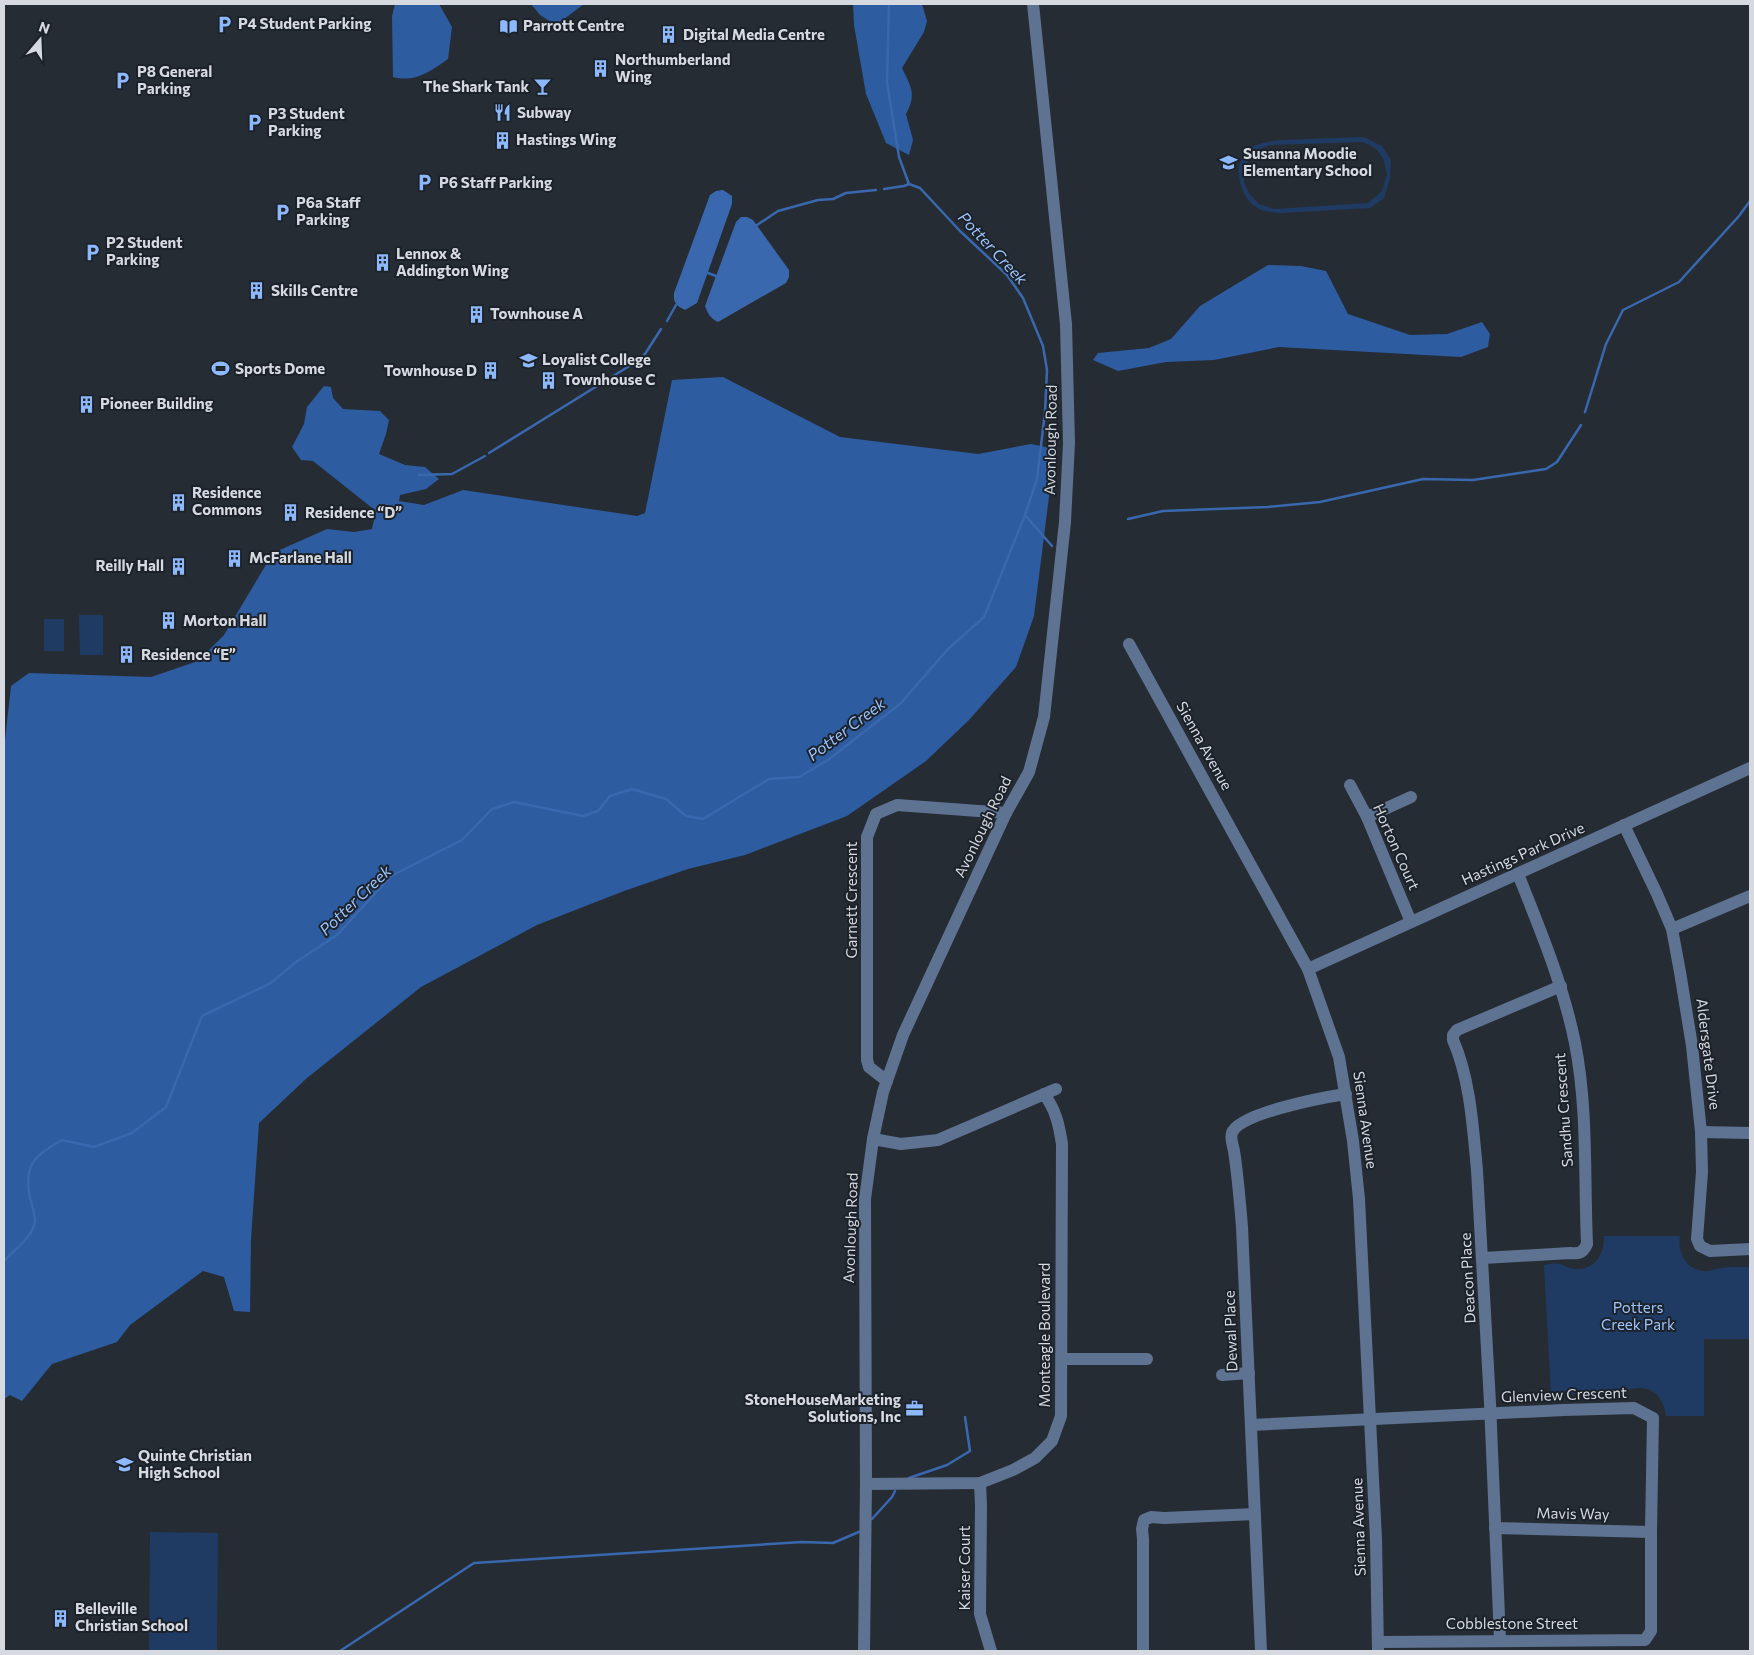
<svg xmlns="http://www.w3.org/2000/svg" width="1754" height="1655" font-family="Commissioner,sans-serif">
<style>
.green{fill:#1f3b64;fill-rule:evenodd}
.forest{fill:#2d5ca1}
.water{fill:#3968af}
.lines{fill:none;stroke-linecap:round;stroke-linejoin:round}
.stream{stroke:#3968af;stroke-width:2.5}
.minor{stroke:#5e7392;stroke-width:12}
.labels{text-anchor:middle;stroke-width:4;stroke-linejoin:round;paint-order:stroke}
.poi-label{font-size:15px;font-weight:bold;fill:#d6d9df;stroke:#1c222a;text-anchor:start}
.street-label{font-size:15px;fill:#d6d9df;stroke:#1c222a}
.park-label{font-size:15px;fill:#9ec4fe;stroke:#1c222a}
.water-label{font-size:16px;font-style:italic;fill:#9cc3fc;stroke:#1c222a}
</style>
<rect width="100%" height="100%" fill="#262c34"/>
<g class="green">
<path d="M 1364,137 L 1382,146 L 1391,160 L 1390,178 L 1384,198 L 1370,208 L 1281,213 C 1271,212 1261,212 1253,205 C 1237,191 1231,156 1254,146 C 1271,139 1289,140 1307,139 C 1326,138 1345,138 1364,137 ZM 1363,142 L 1375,148 L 1383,158 L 1387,174 L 1382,191 L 1368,203 L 1274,209 L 1259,204 L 1249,193 L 1244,182 L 1246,165 L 1255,151 L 1270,145 Z"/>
<path d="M 79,615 L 103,615 L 103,655 L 80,655 Z"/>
<rect x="44" y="619" width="20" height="32"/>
<path d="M 1604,1236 L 1680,1236 C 1677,1253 1687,1272 1707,1271 C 1713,1271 1717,1268 1722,1268 C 1731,1266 1741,1267 1750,1267 L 1750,1339 L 1704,1339 L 1704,1416 L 1666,1416 C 1663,1391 1644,1381 1621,1393 L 1551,1394 L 1544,1265 C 1549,1264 1555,1263 1560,1264 C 1565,1265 1569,1269 1575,1269 C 1595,1271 1605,1253 1604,1236 Z"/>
<path d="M 150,1532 L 218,1533 L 217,1651 L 149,1651 Z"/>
</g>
<g class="forest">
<path d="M 395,4 L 439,4 L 452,27 L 448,59 C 431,71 415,83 393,77 L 392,16 Z"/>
<path d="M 531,4 L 584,4 L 556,25 L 540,15 Z"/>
<path d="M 853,4 L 922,4 L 927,21 L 924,32 L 902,68 C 911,87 917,94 906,114 L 913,140 L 909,155 L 886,143 L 866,94 L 854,25 Z"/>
<path d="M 1268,265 L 1301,266 L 1326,271 L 1348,314 L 1410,335 L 1447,334 L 1482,322 L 1490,334 L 1488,347 L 1461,357 L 1279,347 L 1214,360 L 1166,362 L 1118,371 L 1093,360 L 1098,353 L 1149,348 L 1171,339 L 1200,306 Z"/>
<path d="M 723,377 L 840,437 L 978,454 L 1031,444 L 1055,449 L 1034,616 L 1016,667 L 969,720 L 926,761 L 847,816 L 745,855 L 688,869 L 624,891 L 537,925 L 421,987 L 307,1078 L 259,1123 L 251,1239 L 250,1312 L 234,1311 L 224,1277 L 203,1271 L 130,1325 L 117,1342 L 52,1364 L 22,1401 L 10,1395 L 4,1399 L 5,740 L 11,686 L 29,673 L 151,677 L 198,661 L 224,635 L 273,553 L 327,529 L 354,532 L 372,529 L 376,511 L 313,461 L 301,460 L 292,447 L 304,424 L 307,407 L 324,386 L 331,387 L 333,398 L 343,409 L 380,411 L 389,420 L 386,434 L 379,454 L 405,465 L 425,467 L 439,479 L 426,489 L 400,495 L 399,501 L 424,505 L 463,490 L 637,516 L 645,513 L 672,380 Z"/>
</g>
<g class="water">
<path d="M 723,190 L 732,196 L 732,204 L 697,303 L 685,310 C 676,306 673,302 674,293 L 710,195 L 716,191 Z"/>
<path d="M 741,217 L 747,217 L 753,220 L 789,270 L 789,277 L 786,283 L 718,322 C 710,318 708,314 705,306 L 736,222 Z"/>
</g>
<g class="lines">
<g class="stream">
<path d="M 884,189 L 904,186 L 909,184"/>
<path d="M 757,225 L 778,211 L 818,200 L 833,199 L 846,193 L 876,190"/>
<path d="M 708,273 L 716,276"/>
<path d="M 667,321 L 676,305"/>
<path d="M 1585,412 L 1606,344 L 1623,310 L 1679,282 L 1739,216 L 1750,201"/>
<path d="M 489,453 L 639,360 L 645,354 L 661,329"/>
<path d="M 419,475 L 452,474 L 485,456"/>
<path d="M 1025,515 L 1052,546"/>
<path d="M 1128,519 L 1163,511 L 1268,507 L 1320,502 L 1423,479 L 1473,480 L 1546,469 L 1557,462 L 1581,425"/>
<path d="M 4,1261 C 14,1250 33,1237 35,1221 C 35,1214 32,1205 30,1198 C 23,1164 35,1156 62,1140 L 94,1147 L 132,1133 L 166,1107 L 202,1016 L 271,983 L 296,962 L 337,935 L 391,876 L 462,840 L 492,809 L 514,802 L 583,816 L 598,811 L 610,796 L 632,789 L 666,799 L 686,816 L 703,819 L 769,779 L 799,777 L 828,760 L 901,703 L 947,650 L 984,617 L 1025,515 L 1037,479 L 1045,412 L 1047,370 L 1043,346 L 1023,298 L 1007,275 L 960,231 L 920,188 L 909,184 L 899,157 L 887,82 L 889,4"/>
<path d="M 909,1478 L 947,1465 L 970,1451 L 965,1417"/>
<path d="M 872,1519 L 892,1497 L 895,1491"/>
<path d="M 340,1651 L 474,1563 L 802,1542 L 833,1543 L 861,1531"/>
</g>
<g class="minor">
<path d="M 1129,644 L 1308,969 L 1339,1057 L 1353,1141 L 1359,1199 L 1376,1539 L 1378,1651"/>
<path d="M 1350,785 L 1367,817 L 1411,922"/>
<path d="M 1367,817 L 1411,797"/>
<path d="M 1624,825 L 1657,894 L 1672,929 L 1680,972 L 1692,1046 L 1701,1132 L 1702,1172 L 1697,1239 L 1700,1246 L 1710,1251 L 1750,1249"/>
<path d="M 1672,929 L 1750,896"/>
<path d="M 1308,969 L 1750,768"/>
<path d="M 887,1081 L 869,1067 L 867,1060 L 867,837 L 876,814 L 897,805 L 1006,813"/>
<path d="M 1701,1132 L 1750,1133"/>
<path d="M 873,1139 L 901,1144 L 938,1140 L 1056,1089"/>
<path d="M 1483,1258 L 1570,1253 C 1579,1254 1583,1253 1587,1244 C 1584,1177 1588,1109 1575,1043 C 1563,984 1540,929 1518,874"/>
<path d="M 1062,1359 L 1147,1359"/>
<path d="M 1222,1375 L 1249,1373"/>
<path d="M 1251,1425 L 1564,1410 L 1634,1408 L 1653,1418 L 1651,1532 L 1651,1631 L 1645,1640 L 1379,1642"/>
<path d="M 980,1483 L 981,1506 L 980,1614 L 991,1651"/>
<path d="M 866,1484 L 980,1483 L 1013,1470 L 1035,1458 L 1052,1441 L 1061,1416 L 1062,1144 C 1059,1125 1056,1110 1044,1094"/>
<path d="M 1495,1528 L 1651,1532"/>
<path d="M 1500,1640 L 1490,1403 L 1477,1170 C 1473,1128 1470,1078 1453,1040 L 1453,1035 L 1457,1030 L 1561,986"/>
<path d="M 864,1651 L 866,1484 L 865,1199 L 873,1139 L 883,1092 L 903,1035 L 1006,813 L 1029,772 L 1044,717 L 1065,522 L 1069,443 L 1066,324 L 1033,4"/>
<path d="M 1143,1651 L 1143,1539 L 1142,1529 L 1144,1520 L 1151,1517 L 1164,1518 L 1255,1514"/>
<path d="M 1261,1651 L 1242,1227 C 1240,1202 1238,1177 1234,1151 C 1233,1146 1230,1138 1232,1133 C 1238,1113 1326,1097 1346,1094"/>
</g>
</g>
<defs>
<symbol id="parking-bare" viewBox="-9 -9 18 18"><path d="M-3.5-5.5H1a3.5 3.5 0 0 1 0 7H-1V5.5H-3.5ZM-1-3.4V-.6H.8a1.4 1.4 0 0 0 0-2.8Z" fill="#8db9fc" stroke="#1c222a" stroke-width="2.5" paint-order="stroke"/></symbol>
<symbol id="library-bare" viewBox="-9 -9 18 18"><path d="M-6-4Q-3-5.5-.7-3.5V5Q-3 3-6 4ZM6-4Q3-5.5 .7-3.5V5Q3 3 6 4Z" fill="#8db9fc" stroke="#1c222a" stroke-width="2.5" paint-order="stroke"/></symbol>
<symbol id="building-bare" viewBox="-9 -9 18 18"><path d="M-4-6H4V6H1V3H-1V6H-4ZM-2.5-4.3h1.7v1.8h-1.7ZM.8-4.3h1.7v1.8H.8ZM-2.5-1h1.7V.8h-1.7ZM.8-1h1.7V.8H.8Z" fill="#8db9fc" stroke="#1c222a" stroke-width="2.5" paint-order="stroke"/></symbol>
<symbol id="bar-bare" viewBox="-9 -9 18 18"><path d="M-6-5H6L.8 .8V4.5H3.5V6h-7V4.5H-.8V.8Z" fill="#8db9fc" stroke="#1c222a" stroke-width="2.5" paint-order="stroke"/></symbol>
<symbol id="restaurant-bare" viewBox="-9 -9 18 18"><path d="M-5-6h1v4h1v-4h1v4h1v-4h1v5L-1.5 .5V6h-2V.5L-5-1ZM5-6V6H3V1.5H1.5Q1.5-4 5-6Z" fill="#8db9fc" stroke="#1c222a" stroke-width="2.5" paint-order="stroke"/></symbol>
<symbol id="school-bare" viewBox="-9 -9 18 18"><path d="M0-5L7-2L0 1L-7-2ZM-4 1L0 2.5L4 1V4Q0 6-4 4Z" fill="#8db9fc" stroke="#1c222a" stroke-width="2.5" paint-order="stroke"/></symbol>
<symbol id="university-bare" viewBox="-9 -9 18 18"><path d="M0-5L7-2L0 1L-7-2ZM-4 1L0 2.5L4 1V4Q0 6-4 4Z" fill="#8db9fc" stroke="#1c222a" stroke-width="2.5" paint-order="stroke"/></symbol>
<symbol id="stadium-bare" viewBox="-9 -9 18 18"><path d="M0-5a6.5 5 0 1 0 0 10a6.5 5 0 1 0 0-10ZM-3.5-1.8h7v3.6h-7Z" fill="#8db9fc" stroke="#1c222a" stroke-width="2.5" paint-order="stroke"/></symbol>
<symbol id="office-bare" viewBox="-9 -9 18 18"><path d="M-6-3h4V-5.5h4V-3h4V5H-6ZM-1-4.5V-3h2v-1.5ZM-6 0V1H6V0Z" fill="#8db9fc" stroke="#1c222a" stroke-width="2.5" paint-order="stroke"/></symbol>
</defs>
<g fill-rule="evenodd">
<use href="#parking-bare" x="212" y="12" width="25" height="25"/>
<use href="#library-bare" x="496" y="14" width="25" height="25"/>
<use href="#building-bare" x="656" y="22" width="25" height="25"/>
<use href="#building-bare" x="588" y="56" width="25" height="25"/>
<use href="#parking-bare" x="110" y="68" width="25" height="25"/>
<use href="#bar-bare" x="530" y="74" width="25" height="25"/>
<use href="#restaurant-bare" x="490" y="100" width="25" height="25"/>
<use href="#parking-bare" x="242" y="110" width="25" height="25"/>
<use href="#building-bare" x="490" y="128" width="25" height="25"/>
<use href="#school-bare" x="1216" y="150" width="25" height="25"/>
<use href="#parking-bare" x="412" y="170" width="25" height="25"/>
<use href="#parking-bare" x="270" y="200" width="25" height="25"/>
<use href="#parking-bare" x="80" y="240" width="25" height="25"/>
<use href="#building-bare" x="370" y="250" width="25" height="25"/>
<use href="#building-bare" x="244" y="278" width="25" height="25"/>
<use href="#building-bare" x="464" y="302" width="25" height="25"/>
<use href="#university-bare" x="516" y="348" width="25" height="25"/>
<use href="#stadium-bare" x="208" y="356" width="25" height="25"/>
<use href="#building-bare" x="478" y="358" width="25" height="25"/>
<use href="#building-bare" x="536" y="368" width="25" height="25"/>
<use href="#building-bare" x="74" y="392" width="25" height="25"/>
<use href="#building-bare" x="166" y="490" width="25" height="25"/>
<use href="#building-bare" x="278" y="500" width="25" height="25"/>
<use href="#building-bare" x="222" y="546" width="25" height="25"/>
<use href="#building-bare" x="166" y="554" width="25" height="25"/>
<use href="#building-bare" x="156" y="608" width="25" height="25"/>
<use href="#building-bare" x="114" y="642" width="25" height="25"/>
<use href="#office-bare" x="902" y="1396" width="25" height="25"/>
<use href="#school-bare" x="112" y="1452" width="25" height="25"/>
<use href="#building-bare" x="48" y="1606" width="25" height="25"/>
</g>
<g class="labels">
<g class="poi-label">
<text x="238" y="29">P4 Student Parking</text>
<text x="523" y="31">Parrott Centre</text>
<text x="683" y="40">Digital Media Centre</text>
<text x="615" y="65">Northumberland<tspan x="615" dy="17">Wing</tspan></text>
<text x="137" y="77">P8 General<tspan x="137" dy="17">Parking</tspan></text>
<text x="529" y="92" text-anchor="end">The Shark Tank</text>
<text x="517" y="118">Subway</text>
<text x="268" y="119">P3 Student<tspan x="268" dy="17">Parking</tspan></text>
<text x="516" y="145">Hastings Wing</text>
<text x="1243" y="159">Susanna Moodie<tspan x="1243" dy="17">Elementary School</tspan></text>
<text x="439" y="188">P6 Staff Parking</text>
<text x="296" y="208">P6a Staff<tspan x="296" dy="17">Parking</tspan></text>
<text x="106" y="248">P2 Student<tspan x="106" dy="17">Parking</tspan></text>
<text x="396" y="259">Lennox &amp;<tspan x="396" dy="17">Addington Wing</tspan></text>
<text x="271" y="296">Skills Centre</text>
<text x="490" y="319">Townhouse A</text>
<text x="542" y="365">Loyalist College</text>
<text x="235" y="374">Sports Dome</text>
<text x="477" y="376" text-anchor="end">Townhouse D</text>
<text x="563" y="385">Townhouse C</text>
<text x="100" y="409">Pioneer Building</text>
<text x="192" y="498">Residence<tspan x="192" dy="17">Commons</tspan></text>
<text x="305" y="518">Residence “D”</text>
<text x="249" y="563">McFarlane Hall</text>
<text x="164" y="571" text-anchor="end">Reilly Hall</text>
<text x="183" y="626">Morton Hall</text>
<text x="141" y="660">Residence “E”</text>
<text x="901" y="1405" text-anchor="end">StoneHouseMarketing<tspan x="901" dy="17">Solutions, Inc</tspan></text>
<text x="138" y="1461">Quinte Christian<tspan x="138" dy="17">High School</tspan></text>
<text x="75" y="1614">Belleville<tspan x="75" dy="17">Christian School</tspan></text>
</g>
<g class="street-label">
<text transform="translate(1051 440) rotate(-89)" y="5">Avonlough Road</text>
<text transform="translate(1204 746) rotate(61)" y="5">Sienna Avenue</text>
<text transform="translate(983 827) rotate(-64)" y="5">Avonlough Road</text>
<text transform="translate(1396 847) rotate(66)" y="5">Horton Court</text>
<text transform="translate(1523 854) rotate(-24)" y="5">Hastings Park Drive</text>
<text transform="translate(852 900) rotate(-90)" y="5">Garnett Crescent</text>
<text transform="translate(1708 1054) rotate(83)" y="5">Aldersgate Drive</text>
<text transform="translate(1564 1110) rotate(-94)" y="5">Sandhu Crescent</text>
<text transform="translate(1365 1120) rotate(82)" y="5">Sienna Avenue</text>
<text transform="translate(851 1228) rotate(-88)" y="5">Avonlough Road</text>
<text transform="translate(1468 1278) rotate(-93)" y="5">Deacon Place</text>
<text transform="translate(1231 1331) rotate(-92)" y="5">Dewal Place</text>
<text transform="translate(1045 1335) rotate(-90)" y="5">Monteagle Boulevard</text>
<text transform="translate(1564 1395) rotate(-2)" y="5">Glenview Crescent</text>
<text transform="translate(1573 1514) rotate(1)" y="5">Mavis Way</text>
<text transform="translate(1359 1527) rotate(-92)" y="5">Sienna Avenue</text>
<text transform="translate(965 1568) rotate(-90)" y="5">Kaiser Court</text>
<text x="1512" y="1629">Cobblestone Street</text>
</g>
<g class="park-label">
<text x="1638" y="1313">Potters<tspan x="1638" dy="17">Creek Park</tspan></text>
</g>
<g class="water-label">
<text transform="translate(993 248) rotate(47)" y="6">Potter Creek</text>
<text transform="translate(846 729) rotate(-37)" y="6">Potter Creek</text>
<text transform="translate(355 900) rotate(-44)" y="6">Potter Creek</text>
</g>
</g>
<rect width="1754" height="1655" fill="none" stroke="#d6d9df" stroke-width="10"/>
<g transform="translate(40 40) rotate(19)" stroke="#1c222a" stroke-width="4" paint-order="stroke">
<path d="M0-4L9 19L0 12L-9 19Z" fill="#d6d9df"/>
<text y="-8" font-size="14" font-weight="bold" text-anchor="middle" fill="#d6d9df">N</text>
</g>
</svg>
